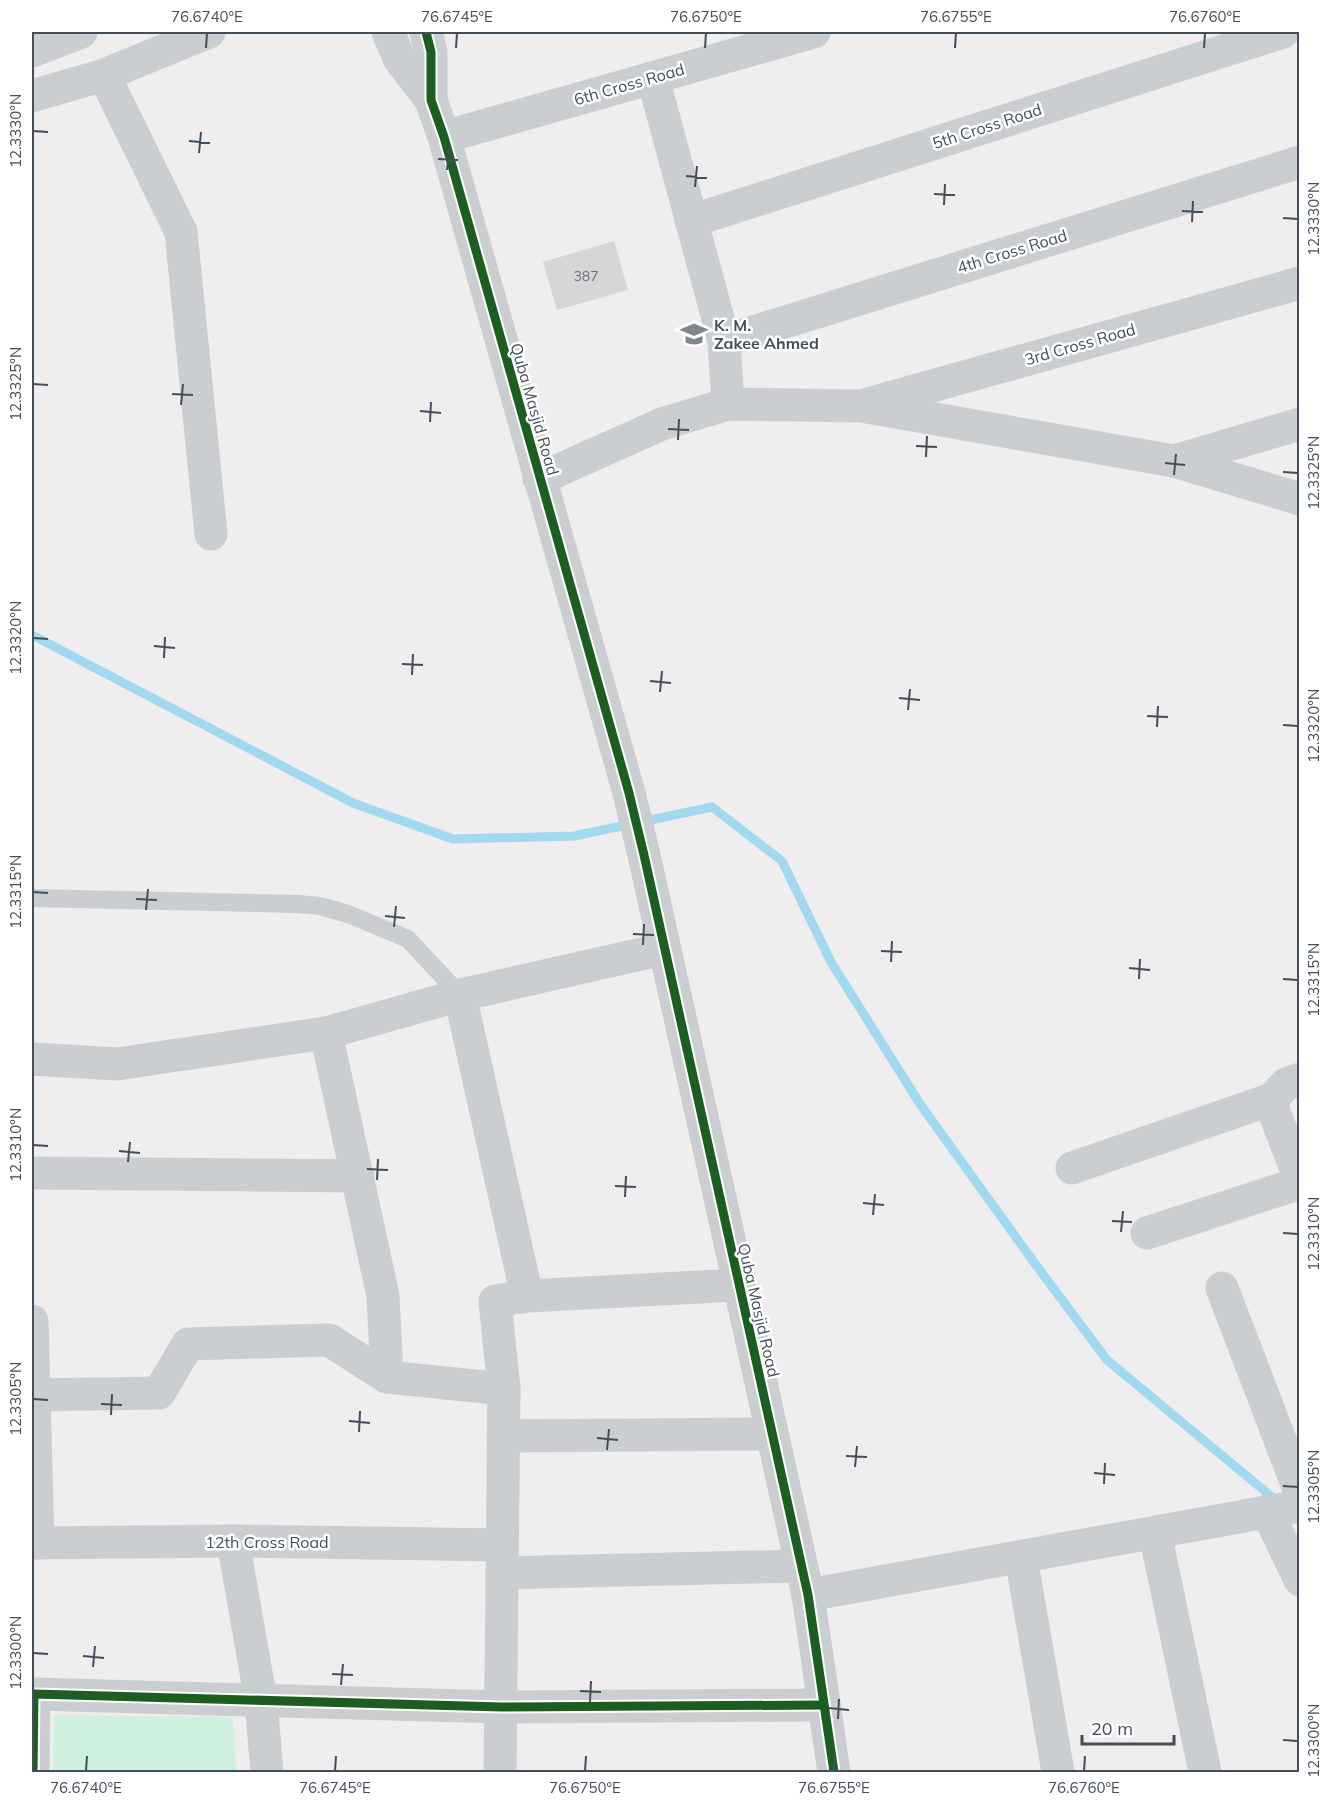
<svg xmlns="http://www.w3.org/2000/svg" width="1331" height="1804" font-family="Mulish,sans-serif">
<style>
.green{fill:#d0f0df}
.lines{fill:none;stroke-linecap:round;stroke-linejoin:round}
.stream{stroke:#a1d9f1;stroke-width:9}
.building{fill:#d6d5d7}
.service{stroke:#cbced1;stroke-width:18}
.minor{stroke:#cbced1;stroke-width:33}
.tertiary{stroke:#cbced1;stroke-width:33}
.cycleway-casing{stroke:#fff;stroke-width:13}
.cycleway{stroke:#1b5e20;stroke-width:9}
.ticks{fill:none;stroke:#434e5b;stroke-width:2}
.labels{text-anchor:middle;stroke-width:5;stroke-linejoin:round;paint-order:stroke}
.number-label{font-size:14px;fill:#69717b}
.street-label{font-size:16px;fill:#434e5b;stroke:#fff}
.poi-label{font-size:16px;font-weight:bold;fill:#434e5b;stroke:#fff;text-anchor:start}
.neatline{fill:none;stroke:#434e5b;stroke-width:2}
.ticks-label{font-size:15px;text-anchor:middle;fill:#434e5b}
</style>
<rect width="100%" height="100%" fill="#efeded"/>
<path class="green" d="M 54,1715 L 233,1717 L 236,1772 L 53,1772 Z"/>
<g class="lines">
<path class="stream" d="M 32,635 L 353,803 L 453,839 L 574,836 L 712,807 L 782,861 L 831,962 L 920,1104 L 1033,1261 L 1107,1360 L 1278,1502"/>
</g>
<path class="building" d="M 614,241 L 628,290 L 557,310 L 543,262 Z"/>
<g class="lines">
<path class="service" d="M 32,898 L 298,904 L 320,906 L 348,914 L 408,939 L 460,995"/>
<g class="minor">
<path d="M 104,75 L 181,232 L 211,534"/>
<path d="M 653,78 L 724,341 L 728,404"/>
<path d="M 444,137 L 814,32"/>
<path d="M 691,221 L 1283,32"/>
<path d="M 724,341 L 1300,162"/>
<path d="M 868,404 L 1300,283"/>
<path d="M 1174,461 L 1300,424"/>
<path d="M 539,479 L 662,424 L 728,404 L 861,406 L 1174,461 L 1300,499"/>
<path d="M 460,995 L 527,1296"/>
<path d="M 326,1033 L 383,1296 L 387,1377"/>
<path d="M 32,1059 L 117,1064 L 326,1033 L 460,995 L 664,949"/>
<path d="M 1300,1079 L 1286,1084 L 1272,1099 L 1274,1112 L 1300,1179"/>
<path d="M 1072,1168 L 1272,1099"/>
<path d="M 32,1173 L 358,1176"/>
<path d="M 1147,1233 L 1300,1183"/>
<path d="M 1222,1288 L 1300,1492"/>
<path d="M 32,1321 L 38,1543"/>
<path d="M 32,1395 L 159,1393 L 188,1344 L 329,1340 L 387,1377 L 504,1389"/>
<path d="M 503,1436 L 772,1434"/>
<path d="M 1267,1511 L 1300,1580"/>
<path d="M 1155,1533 L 1205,1772"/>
<path d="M 233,1541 L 261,1701 L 267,1772"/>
<path d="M 32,1543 L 233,1541 L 502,1545"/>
<path d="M 1021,1557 L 1058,1772"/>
<path d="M 502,1573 L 801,1566"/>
<path d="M 808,1595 L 1300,1506"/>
<path d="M 33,1772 L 34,1694 L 501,1707 L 824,1705"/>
<path d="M 500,1772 L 504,1389 L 495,1301 L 527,1296 L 738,1285"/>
</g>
<g class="tertiary">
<path d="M 388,32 L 400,60 L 431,100"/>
<path d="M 426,32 L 431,52 L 431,100 L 444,137 L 629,793 L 644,855 L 808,1595 L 834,1772"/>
<path d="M 32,51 L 81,32"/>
<path d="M 32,96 L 104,75 L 209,32"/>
</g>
<defs>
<g id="cycleway">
<path d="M 426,32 L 431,52 L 431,100 L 444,137 L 629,793 L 644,855 L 808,1595 L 834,1772"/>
<path d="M 33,1772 L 34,1694 L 501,1707 L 824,1705"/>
</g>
</defs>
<use href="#cycleway" class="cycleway-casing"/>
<use href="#cycleway" class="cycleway"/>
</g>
<path class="ticks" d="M 206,48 L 207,33M 456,48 L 457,33M 705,48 L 706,33M 955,48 L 956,33M 1204,48 L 1205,33M 33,131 L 48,132M 189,141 L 210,143M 199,153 L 201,132M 438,159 L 458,160M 447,170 L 449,149M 686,176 L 707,178M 695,187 L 697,166M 934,194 L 955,195M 944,205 L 945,184M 1182,211 L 1203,212M 1283,218 L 1298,219M 1192,222 L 1193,201M 33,384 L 48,385M 172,394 L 193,395M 181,405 L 183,384M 420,411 L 441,413M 430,422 L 431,402M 668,429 L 689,430M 678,440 L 679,419M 916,446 L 937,447M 926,457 L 927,436M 1165,463 L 1185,465M 1283,472 L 1298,473M 1174,475 L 1176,454M 33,638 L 48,639M 154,646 L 175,648M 164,658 L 165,637M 402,664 L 423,665M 412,675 L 413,654M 650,681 L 671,683M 660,692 L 662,671M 899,698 L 920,700M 908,710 L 910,689M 1147,716 L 1168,717M 1283,725 L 1298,726M 1157,727 L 1158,706M 33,892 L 48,893M 136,899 L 157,900M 146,910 L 148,889M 385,916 L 405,918M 394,927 L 396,906M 633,934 L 654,935M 643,945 L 644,924M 881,951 L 902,952M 891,962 L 892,941M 1129,968 L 1150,970M 1139,979 L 1140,959M 1283,979 L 1298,980M 33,1145 L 48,1146M 119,1151 L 140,1153M 128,1162 L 130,1142M 367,1169 L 388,1170M 377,1180 L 378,1159M 615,1186 L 636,1187M 625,1197 L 626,1176M 863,1203 L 884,1205M 873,1215 L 875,1194M 1112,1221 L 1132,1222M 1121,1232 L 1123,1211M 1283,1233 L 1298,1234M 33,1399 L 48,1400M 101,1404 L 122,1405M 111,1415 L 112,1394M 349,1421 L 370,1423M 359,1432 L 360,1411M 597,1438 L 618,1440M 607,1450 L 609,1429M 846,1456 L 867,1457M 855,1467 L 857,1446M 1094,1473 L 1115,1475M 1104,1484 L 1105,1463M 1283,1486 L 1298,1487M 33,1653 L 48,1654M 83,1656 L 104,1658M 93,1667 L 95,1646M 332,1674 L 353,1675M 341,1685 L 343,1664M 580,1691 L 601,1692M 590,1702 L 591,1681M 828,1708 L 849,1710M 838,1719 L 839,1699M 1283,1740 L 1298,1741M 86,1771 L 87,1756M 335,1771 L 336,1756M 585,1771 L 586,1756M 834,1771 L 835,1756M 1084,1771 L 1085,1756"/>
<defs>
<symbol id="school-bare" viewBox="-9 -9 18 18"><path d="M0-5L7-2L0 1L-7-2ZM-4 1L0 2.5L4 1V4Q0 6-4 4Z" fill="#7f868e" stroke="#fff" stroke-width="2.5" paint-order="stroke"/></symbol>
</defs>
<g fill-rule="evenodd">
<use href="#school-bare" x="675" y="315" width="38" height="38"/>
</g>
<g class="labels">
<g class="number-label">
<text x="586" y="281">387</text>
</g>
<g class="street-label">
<text transform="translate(629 84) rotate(-16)" y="6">6th Cross Road</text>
<text transform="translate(987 126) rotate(-18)" y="6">5th Cross Road</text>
<text transform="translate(1012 251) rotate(-17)" y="6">4th Cross Road</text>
<text transform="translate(1080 344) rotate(-16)" y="6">3rd Cross Road</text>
<text transform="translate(535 409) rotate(74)" y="6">Quba Masjid Road</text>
<text transform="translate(759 1310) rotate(77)" y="6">Quba Masjid Road</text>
<text x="267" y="1548">12th Cross Road</text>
</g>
<g class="poi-label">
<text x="714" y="331">K. M.<tspan x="714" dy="18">Zakee Ahmed</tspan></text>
</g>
</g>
<rect width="1331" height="1804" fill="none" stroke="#ffffff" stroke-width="66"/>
<path d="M1082 1735v9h92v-9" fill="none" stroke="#434e5b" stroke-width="3"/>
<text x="1091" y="1735" font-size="18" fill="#434e5b" stroke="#ffffff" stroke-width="4.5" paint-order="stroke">20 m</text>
<rect x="33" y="33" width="1265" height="1738" class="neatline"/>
<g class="ticks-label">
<text x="207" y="22">76.6740°E</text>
<text x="457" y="22">76.6745°E</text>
<text x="706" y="22">76.6750°E</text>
<text x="956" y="22">76.6755°E</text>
<text x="1205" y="22">76.6760°E</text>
<text transform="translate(16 131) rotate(-90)" y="5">12.3330°N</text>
<text transform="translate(1314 219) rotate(-90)" y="5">12.3330°N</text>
<text transform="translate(16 384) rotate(-90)" y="5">12.3325°N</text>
<text transform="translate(1314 473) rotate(-90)" y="5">12.3325°N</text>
<text transform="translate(16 638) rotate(-90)" y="5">12.3320°N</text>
<text transform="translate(1314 726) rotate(-90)" y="5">12.3320°N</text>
<text transform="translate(16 892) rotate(-90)" y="5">12.3315°N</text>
<text transform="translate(1314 980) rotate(-90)" y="5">12.3315°N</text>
<text transform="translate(16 1145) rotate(-90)" y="5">12.3310°N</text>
<text transform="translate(1314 1234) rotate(-90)" y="5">12.3310°N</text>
<text transform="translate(16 1399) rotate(-90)" y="5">12.3305°N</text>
<text transform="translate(1314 1487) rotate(-90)" y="5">12.3305°N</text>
<text transform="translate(16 1653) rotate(-90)" y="5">12.3300°N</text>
<text transform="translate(1314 1741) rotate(-90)" y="5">12.3300°N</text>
<text x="86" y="1793">76.6740°E</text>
<text x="335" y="1793">76.6745°E</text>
<text x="585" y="1793">76.6750°E</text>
<text x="834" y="1793">76.6755°E</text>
<text x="1084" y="1793">76.6760°E</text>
</g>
</svg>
